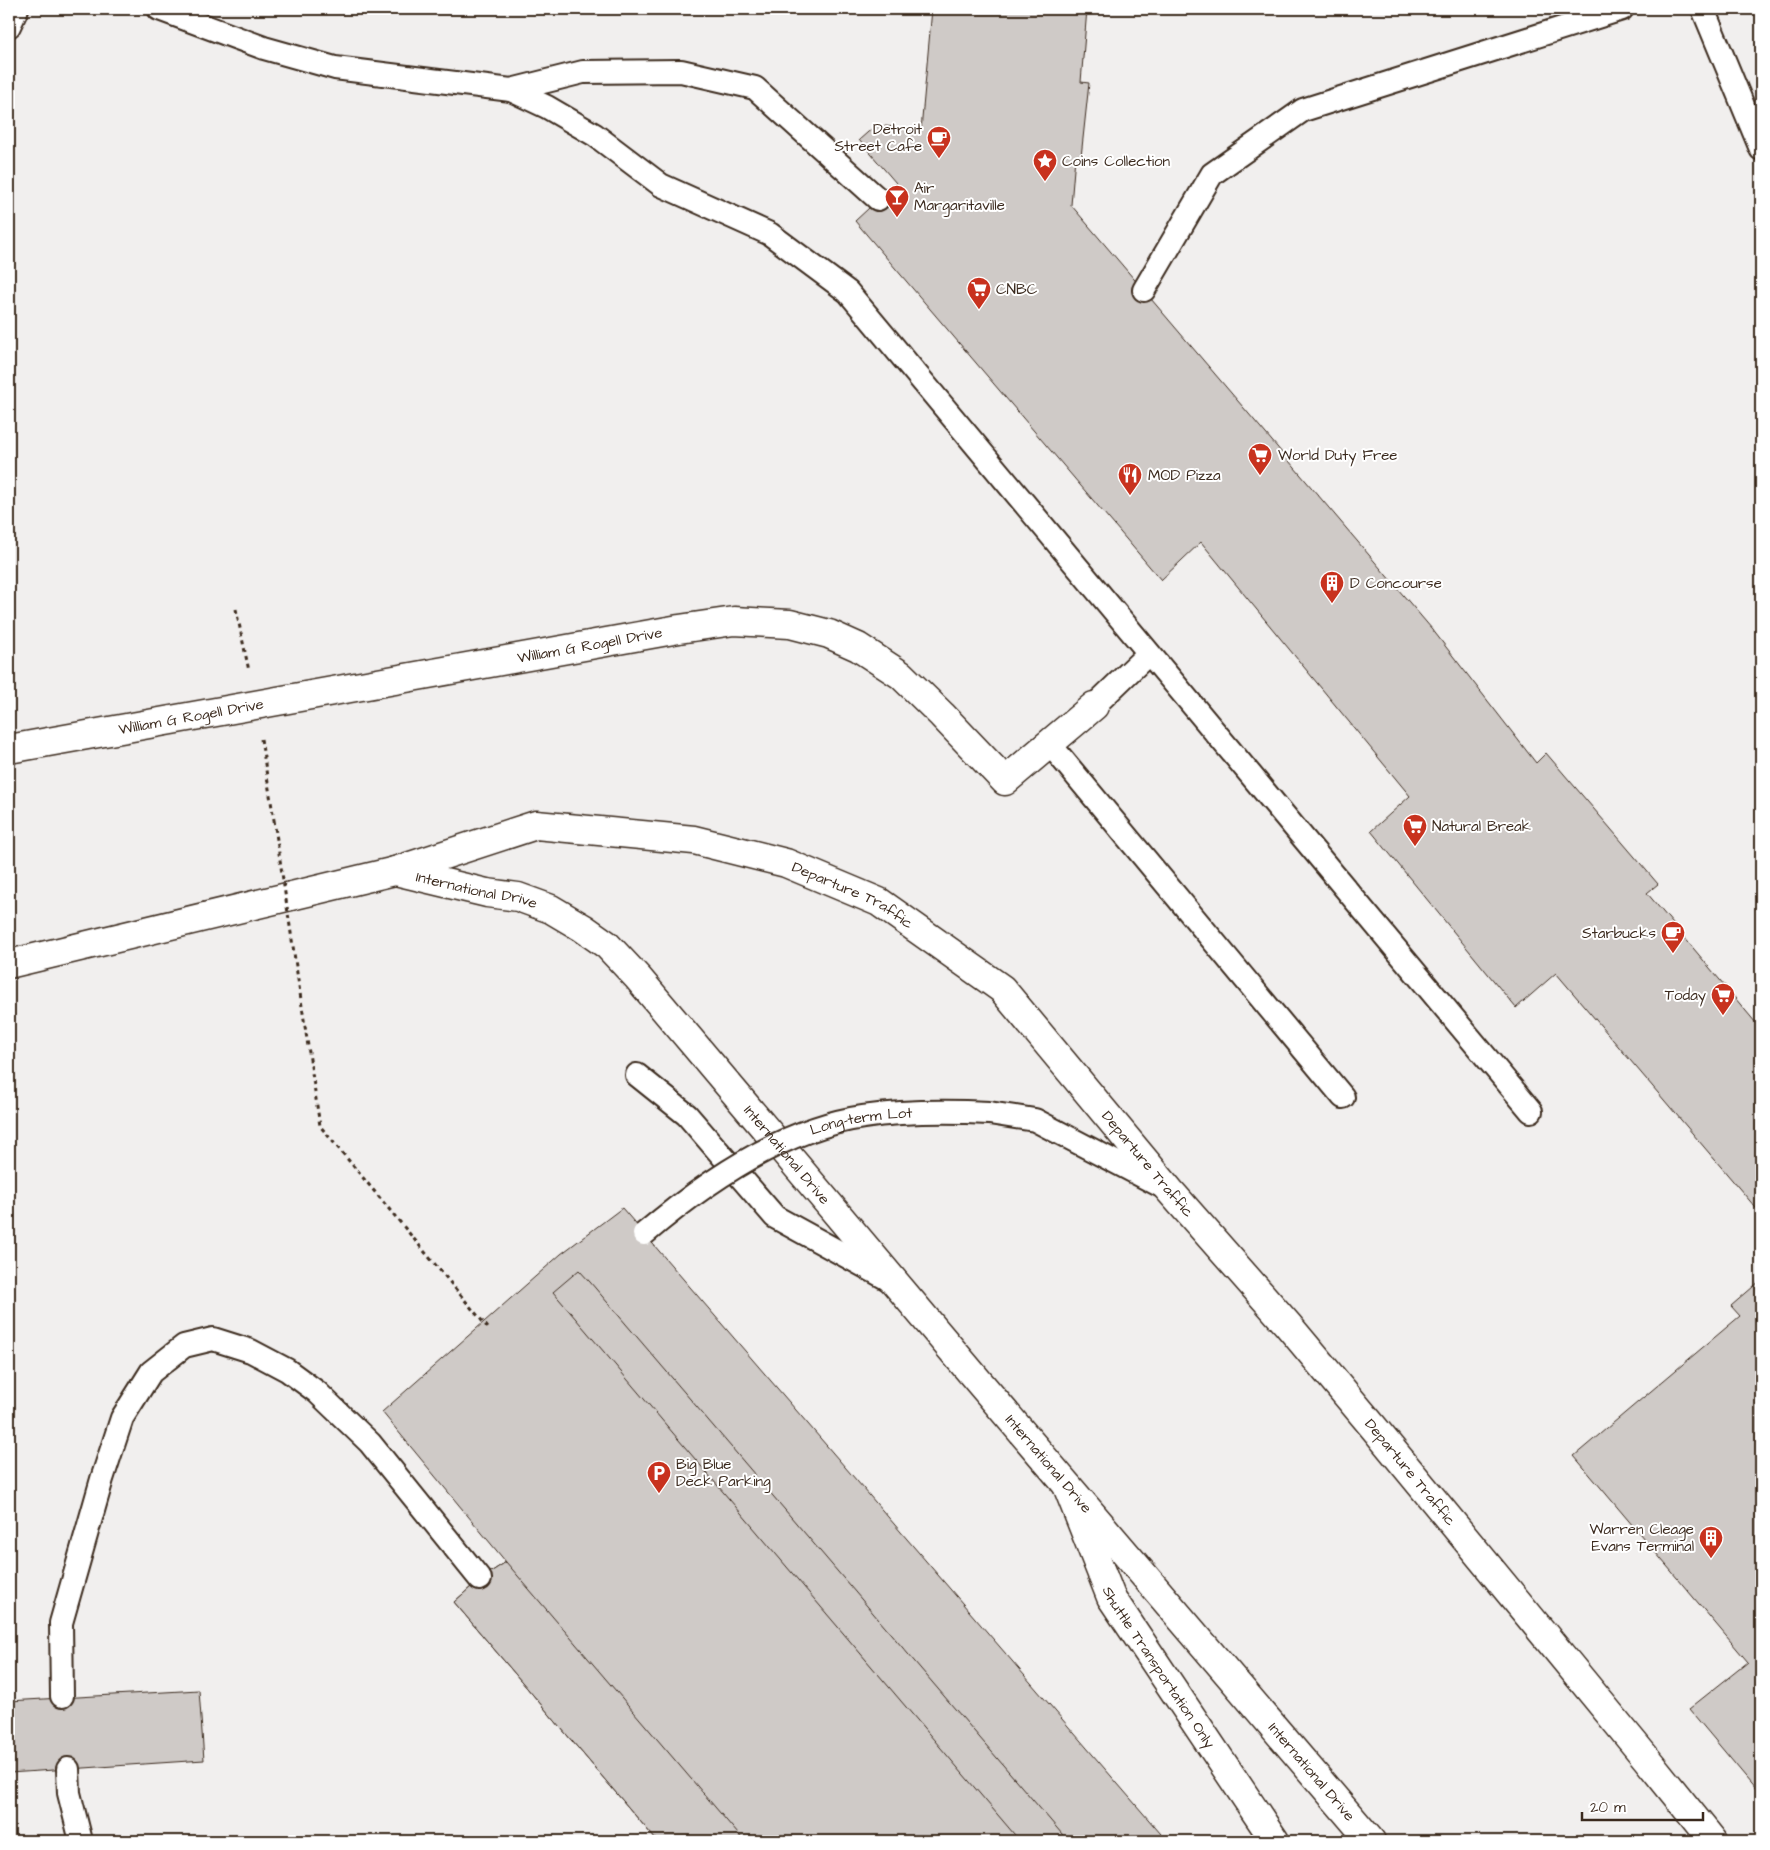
<svg xmlns="http://www.w3.org/2000/svg" width="1770" height="1850" font-family="'Architects Daughter',sans-serif">
<style>
.built{fill:#f1efee}
.building{fill:#cfcac7;stroke:#3b2a1e}
.lines{fill:none;stroke-linecap:round;stroke-linejoin:round}
.lane-casing{stroke:#3b2a1e;stroke-width:26}
.street-casing{stroke:#3b2a1e;stroke-width:31}
.secondary-casing{stroke:#3b2a1e;stroke-width:31}
.path{stroke:#3b2a1e;stroke-width:3;stroke-dasharray:4 4;stroke-linecap:butt}
.lane{stroke:#fff;stroke-width:22}
.street{stroke:#fff;stroke-width:28}
.secondary{stroke:#fff;stroke-width:28}
.lane-bridge-casing{stroke:#3b2a1e;stroke-width:26;stroke-linecap:butt}
.path-bridge{stroke:#3b2a1e;stroke-width:3;stroke-dasharray:4 4;stroke-linecap:butt}
.lane-bridge{stroke:#fff;stroke-width:22}
.labels{text-anchor:middle;stroke-width:4;stroke-linejoin:round;paint-order:stroke}
.poi-label{font-size:15px;fill:#3b2a1e;stroke:#fff;text-anchor:start}
.street-label{font-size:15px;fill:#3b2a1e;stroke:#fff}
</style>
<rect width="100%" height="100%" fill="#fff"/>
<filter id="ink" filterUnits="userSpaceOnUse"><feTurbulence type="fractalNoise" baseFrequency=".02" numOctaves="2"/><feDisplacementMap in="SourceGraphic" scale="10" xChannelSelector="R" yChannelSelector="G"/><feConvolveMatrix kernelMatrix="1 2 1 2 8 2 1 2 1" color-interpolation-filters="sRGB"/></filter>
<g filter="url(#ink)">
<rect class="built" x="9" y="9" width="1752" height="1832"/>
<g class="building">
<path d="M 932,9 L 1087,9 L 1081,82 L 1089,83 L 1081,157 L 1075,157 L 1071,205 L 1432,629 L 1536,763 L 1546,753 L 1658,884 L 1647,893 L 1761,1029 L 1761,1214 L 1556,973 L 1516,1008 L 1371,831 L 1410,796 L 1201,542 L 1161,580 L 855,221 L 896,183 L 859,140 L 876,125 L 921,130 Z"/>
<path d="M 622,1208 L 1167,1841 L 657,1841 L 454,1602 L 480,1579 L 506,1562 L 382,1412 L 561,1254 Z"/>
<path d="M 579,1270 L 590,1282 L 1068,1841 L 1020,1841 L 553,1292 Z"/>
<path d="M 1761,1280 L 1761,1795 L 1689,1709 L 1748,1662 L 1574,1456 L 1740,1316 L 1731,1306 Z"/>
<path d="M 506,1562 L 744,1841 L 657,1841 L 454,1602 L 480,1579 Z"/>
<path d="M 199,1690 L 204,1760 L 9,1773 L 9,1701 Z"/>
</g>
<g class="lines">
<defs>
<g id="lane">
<path d="M 159,9 L 264,48 L 335,68 L 511,90 L 547,107 L 595,135 L 661,185 L 770,234 L 848,292 L 1531,1111"/>
<path d="M 1703,9 L 1761,149"/>
<path d="M 9,26 L 17,9"/>
<path d="M 511,90 L 583,72 L 681,71 L 755,88 L 878,199"/>
<path d="M 1144,290 L 1212,174 L 1303,110 L 1622,9"/>
<path d="M 1094,706 L 1148,654"/>
<path d="M 1049,743 L 1343,1097"/>
<path d="M 637,1075 L 687,1115 L 775,1217 L 888,1279"/>
<path d="M 989,1113 L 1035,1120 L 1165,1188"/>
<path d="M 62,1696 L 61,1623 L 102,1479 L 122,1418 L 151,1372 L 184,1346 L 213,1339 L 251,1351 L 287,1370 L 317,1392 L 370,1443 L 480,1579"/>
<path d="M 68,1769 L 69,1793 L 81,1841"/>
</g>
<g id="street">
<path id="s1" d="M 9,749 L 679,629 L 734,621 L 790,624 L 829,634 L 858,647 L 901,675 L 942,715 L 1005,781 L 1094,706"/>
<path id="s2" d="M 395,871 L 536,825 L 694,840 L 786,863 L 879,902 L 1002,989 L 1170,1191 L 1288,1325 L 1375,1429 L 1646,1758 L 1713,1841"/>
<path id="s3" d="M 1068,1488 L 1111,1597 L 1275,1841"/>
</g>
<g id="secondary">
<path id="s4" d="M 9,964 L 395,871 L 487,893 L 518,897 L 551,909 L 583,928 L 607,945 L 638,978 L 979,1382 L 1371,1841"/>
</g>
</defs>
<use href="#lane" class="lane-casing"/>
<use href="#street" class="street-casing"/>
<use href="#secondary" class="secondary-casing"/>
<g class="path">
<path d="M 236,609 L 249,671"/>
<path d="M 261,739 L 274,820"/>
</g>
<use href="#lane" class="lane"/>
<use href="#street" class="street"/>
<use href="#secondary" class="secondary"/>
<defs>
<g id="lane-bridge">
<path id="s5" d="M 644,1234 C 704,1183 784,1128 863,1117 C 904,1111 947,1111 989,1113"/>
</g>
</defs>
<use href="#lane-bridge" class="lane-bridge-casing"/>
<path class="path-bridge" d="M 274,820 L 320,1126 L 488,1328"/>
<use href="#lane-bridge" class="lane-bridge"/>
</g>
</g>
<defs>
<symbol id="cafe-pin" viewBox="-11 -11 22 30"><path d="M0 17L-7.5 6A9.5 9.5 0 1 1 7.5 6Z" fill="#c8321e" stroke="#fff"/><path d="M-5.5-4.5H6V0H3Q3 3.5 0 3.5H-2.5Q-5.5 3.5-5.5 0ZM3-3.2v2h1.7v-2ZM-6 4.5H4V6H-6Z" fill="#fff"/></symbol>
<symbol id="sight-pin" viewBox="-11 -11 22 30"><path d="M0 17L-7.5 6A9.5 9.5 0 1 1 7.5 6Z" fill="#c8321e" stroke="#fff"/><path d="M0-6L1.8-2.2L6-1.7L2.9 1.2L3.7 5.4L0 3.3L-3.7 5.4L-2.9 1.2L-6-1.7L-1.8-2.2Z" fill="#fff"/></symbol>
<symbol id="bar-pin" viewBox="-11 -11 22 30"><path d="M0 17L-7.5 6A9.5 9.5 0 1 1 7.5 6Z" fill="#c8321e" stroke="#fff"/><path d="M-6-5H6L.8 .8V4.5H3.5V6h-7V4.5H-.8V.8Z" fill="#fff"/></symbol>
<symbol id="supermarket-pin" viewBox="-11 -11 22 30"><path d="M0 17L-7.5 6A9.5 9.5 0 1 1 7.5 6Z" fill="#c8321e" stroke="#fff"/><path d="M-6-5.5h2.5l.6 2H6L4.5 2H-2.5L-4.4-4H-6ZM-1.5 3.2a1.3 1.3 0 1 0 .1 0ZM3 3.2a1.3 1.3 0 1 0 .1 0Z" fill="#fff"/></symbol>
<symbol id="restaurant-pin" viewBox="-11 -11 22 30"><path d="M0 17L-7.5 6A9.5 9.5 0 1 1 7.5 6Z" fill="#c8321e" stroke="#fff"/><path d="M-5-6h1v4h1v-4h1v4h1v-4h1v5L-1.5 .5V6h-2V.5L-5-1ZM5-6V6H3V1.5H1.5Q1.5-4 5-6Z" fill="#fff"/></symbol>
<symbol id="building-pin" viewBox="-11 -11 22 30"><path d="M0 17L-7.5 6A9.5 9.5 0 1 1 7.5 6Z" fill="#c8321e" stroke="#fff"/><path d="M-4-6H4V6H1V3H-1V6H-4ZM-2.5-4.3h1.7v1.8h-1.7ZM.8-4.3h1.7v1.8H.8ZM-2.5-1h1.7V.8h-1.7ZM.8-1h1.7V.8H.8Z" fill="#fff"/></symbol>
<symbol id="parking-pin" viewBox="-11 -11 22 30"><path d="M0 17L-7.5 6A9.5 9.5 0 1 1 7.5 6Z" fill="#c8321e" stroke="#fff"/><path d="M-3.5-5.5H1a3.5 3.5 0 0 1 0 7H-1V5.5H-3.5ZM-1-3.4V-.6H.8a1.4 1.4 0 0 0 0-2.8Z" fill="#fff"/></symbol>
</defs>
<g fill-rule="evenodd">
<use href="#cafe-pin" x="925" y="124" width="28" height="38"/>
<use href="#sight-pin" x="1031" y="147" width="28" height="38"/>
<use href="#bar-pin" x="883" y="183" width="28" height="38"/>
<use href="#supermarket-pin" x="965" y="275" width="28" height="38"/>
<use href="#supermarket-pin" x="1246" y="441" width="28" height="38"/>
<use href="#restaurant-pin" x="1116" y="461" width="28" height="38"/>
<use href="#building-pin" x="1318" y="569" width="28" height="38"/>
<use href="#supermarket-pin" x="1401" y="812" width="28" height="38"/>
<use href="#cafe-pin" x="1659" y="919" width="28" height="38"/>
<use href="#supermarket-pin" x="1709" y="981" width="28" height="38"/>
<use href="#parking-pin" x="645" y="1459" width="28" height="38"/>
<use href="#building-pin" x="1697" y="1524" width="28" height="38"/>
</g>
<g class="labels">
<g class="poi-label">
<text x="922" y="134" text-anchor="end">Detroit<tspan x="922" dy="17">Street Cafe</tspan></text>
<text x="1062" y="166">Coins Collection</text>
<text x="914" y="193">Air<tspan x="914" dy="17">Margaritaville</tspan></text>
<text x="996" y="294">CNBC</text>
<text x="1278" y="460">World Duty Free</text>
<text x="1148" y="480">MOD Pizza</text>
<text x="1350" y="588">D Concourse</text>
<text x="1432" y="831">Natural Break</text>
<text x="1656" y="938" text-anchor="end">Starbucks</text>
<text x="1706" y="1000" text-anchor="end">Today</text>
<text x="676" y="1469">Big Blue<tspan x="676" dy="17">Deck Parking</tspan></text>
<text x="1694" y="1534" text-anchor="end">Warren Cleage<tspan x="1694" dy="17">Evans Terminal</tspan></text>
</g>
<g class="street-label">
<text dy="5" stroke="none"><textPath href="#s1" startOffset="590">William G Rogell Drive</textPath></text>
<text dy="5" stroke="none"><textPath href="#s1" startOffset="185">William G Rogell Drive</textPath></text>
<text dy="5" stroke="none"><textPath href="#s4" startOffset="481">International Drive</textPath></text>
<text dy="5" stroke="none"><textPath href="#s2" startOffset="476">Departure Traffic</textPath></text>
<text dy="5" stroke="none"><textPath href="#s5" startOffset="249">Long-term Lot</textPath></text>
<text dy="5" stroke="none"><textPath href="#s4" startOffset="901">International Drive</textPath></text>
<text dy="5" stroke="none"><textPath href="#s2" startOffset="881">Departure Traffic</textPath></text>
<text dy="5" stroke="none"><textPath href="#s4" startOffset="1306">International Drive</textPath></text>
<text dy="5" stroke="none"><textPath href="#s2" startOffset="1286">Departure Traffic</textPath></text>
<text dy="5" stroke="none"><textPath href="#s3" startOffset="202">Shuttle Transportation Only</textPath></text>
<text dy="5" stroke="none"><textPath href="#s4" startOffset="1711">International Drive</textPath></text>
</g>
</g>
<rect width="1770" height="1850" fill="none" stroke="#fff" stroke-width="30"/>
<rect x="15" y="15" width="1740" height="1820" fill="none" stroke="#3b2a1e" stroke-width="2" filter="url(#ink)"/>
<path d="M1582 1812v8h121v-8" fill="none" stroke="#3b2a1e" stroke-width="2.5"/>
<text x="1590" y="1812" font-size="15" fill="#3b2a1e" stroke="#ffffff" stroke-width="4" paint-order="stroke">20 m</text>
</svg>
